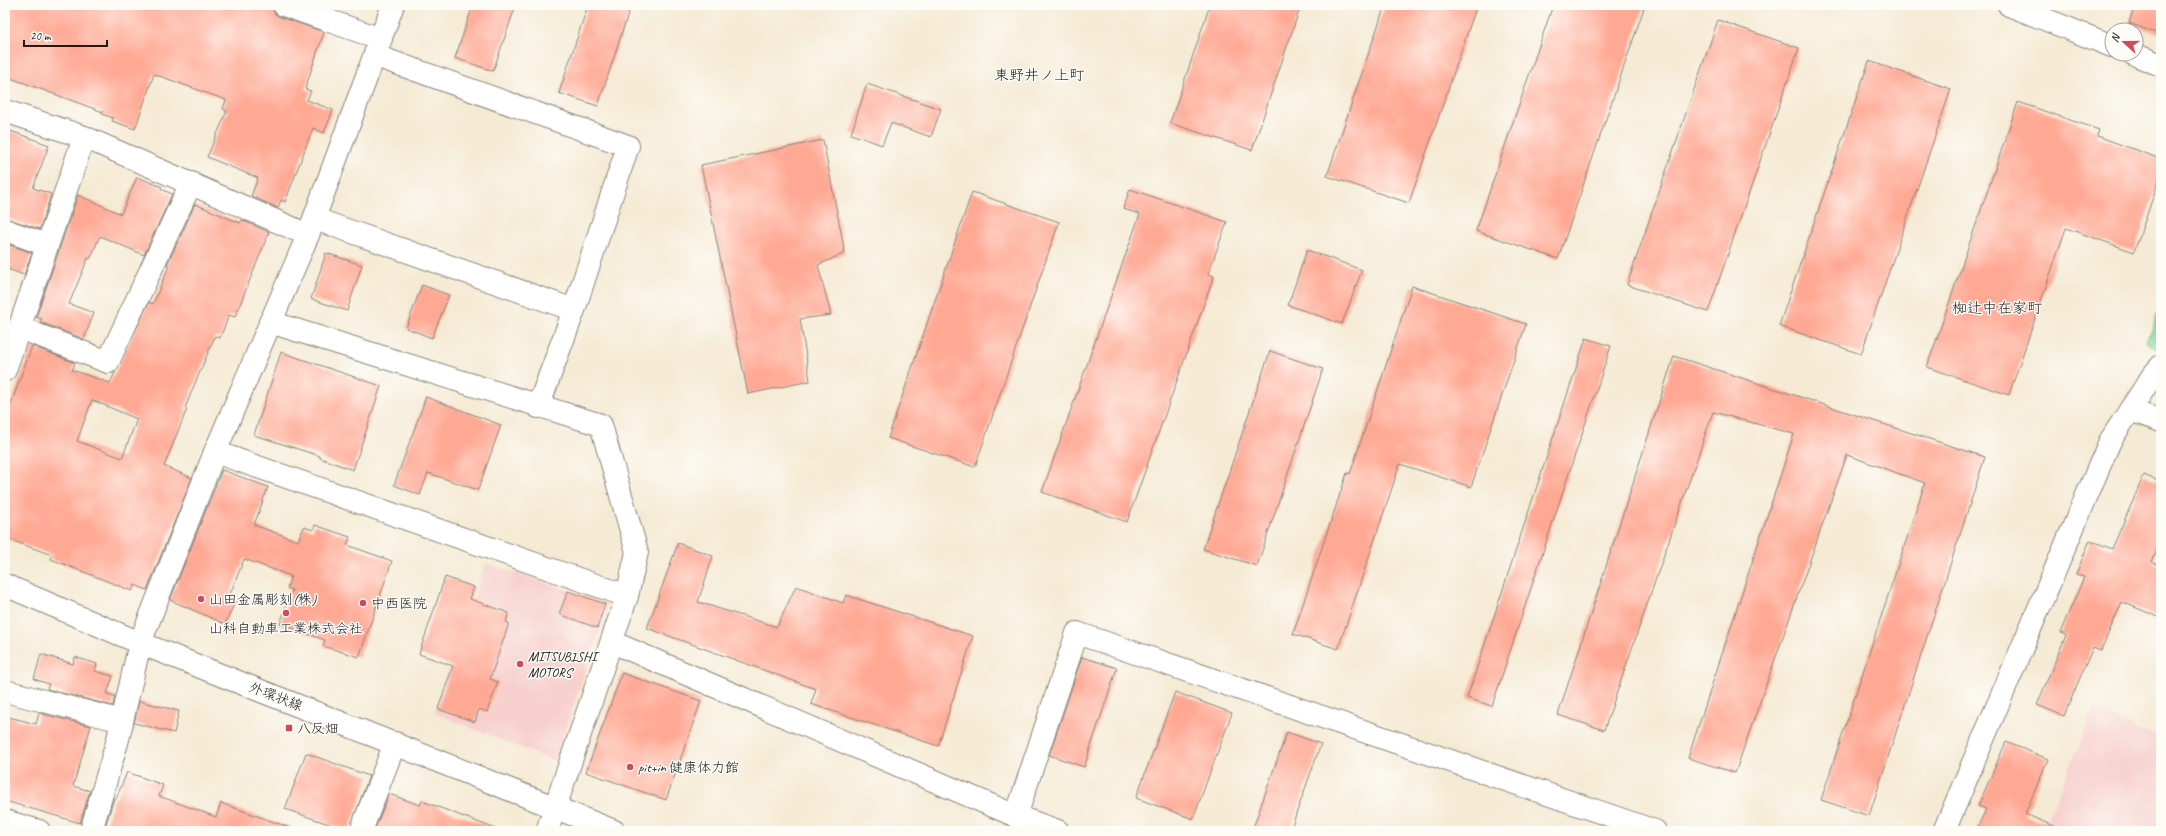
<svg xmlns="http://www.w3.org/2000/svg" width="2166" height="836" font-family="Caveat,'Klee One',sans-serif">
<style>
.built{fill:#f7d0cd}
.green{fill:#7dd69c;stroke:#4c795c}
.building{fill:#ffa994;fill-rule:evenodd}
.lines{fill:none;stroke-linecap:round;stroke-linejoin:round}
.minor-casing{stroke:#888378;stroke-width:24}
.minor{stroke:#fff;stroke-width:22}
.poi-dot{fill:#d1495b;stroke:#fdfcf7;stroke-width:1.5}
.labels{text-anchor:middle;stroke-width:3;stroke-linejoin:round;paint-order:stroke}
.poi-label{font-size:14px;fill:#1c1c1c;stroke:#fdfcf7;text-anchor:start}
.street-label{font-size:14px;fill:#1c1c1c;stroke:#fdfcf7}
.neighbourhood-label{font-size:15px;fill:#1c1c1c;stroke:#fdfcf7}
</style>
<rect width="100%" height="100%" fill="#fdfcf7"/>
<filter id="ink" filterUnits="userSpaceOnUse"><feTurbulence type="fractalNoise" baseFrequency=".025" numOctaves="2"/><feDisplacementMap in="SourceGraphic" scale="8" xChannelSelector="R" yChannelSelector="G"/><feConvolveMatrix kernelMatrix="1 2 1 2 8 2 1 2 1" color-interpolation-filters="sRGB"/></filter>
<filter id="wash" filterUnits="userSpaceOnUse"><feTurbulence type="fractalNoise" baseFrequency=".012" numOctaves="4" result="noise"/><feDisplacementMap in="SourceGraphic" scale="16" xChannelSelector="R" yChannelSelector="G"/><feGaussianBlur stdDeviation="0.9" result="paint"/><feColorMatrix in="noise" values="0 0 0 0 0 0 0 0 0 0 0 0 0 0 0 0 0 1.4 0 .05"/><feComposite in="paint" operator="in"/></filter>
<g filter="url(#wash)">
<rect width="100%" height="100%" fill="#f5ead4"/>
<g class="built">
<path d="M 486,563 L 607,603 L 605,615 L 554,761 L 434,713 Z"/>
<path d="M 2094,709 L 2161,739 L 2161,831 L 2043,831 Z"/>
</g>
<path class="green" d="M 2161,306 L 2161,349 L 2160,350 L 2146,342 Z"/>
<g id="blocks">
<g class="building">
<path d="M 5,5 L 272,5 L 274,13 L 280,17 L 324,32 L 305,89 L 311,91 L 307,100 L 333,110 L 324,133 L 313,128 L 285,202 L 281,200 L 278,208 L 251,196 L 258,178 L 207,157 L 227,111 L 223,109 L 226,100 L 154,74 L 135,129 L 112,121 L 113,118 L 102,114 L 103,112 L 5,76 Z"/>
<path d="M 473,5 L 516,5 L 493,71 L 455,58 Z"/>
<path d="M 588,5 L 631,5 L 598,106 L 559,93 Z"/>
<path d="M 1210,5 L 1301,5 L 1252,150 L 1170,123 Z"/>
<path d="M 1385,5 L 1477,5 L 1409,203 L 1327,176 Z"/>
<path d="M 1553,5 L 1645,5 L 1558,259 L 1476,231 Z"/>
<path d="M 2135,5 L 2161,5 L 2161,35 L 2129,23 Z"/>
<path d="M 1718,20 L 1799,48 L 1708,312 L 1627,285 Z"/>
<path d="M 1869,61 L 1951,89 L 1861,354 L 1779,326 Z"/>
<path d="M 867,84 L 941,109 L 931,137 L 891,123 L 882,145 L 851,134 Z"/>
<path d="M 2018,102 L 2099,130 L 2097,136 L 2161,159 L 2161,174 L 2134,252 L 2066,228 L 2009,395 L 1927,367 Z"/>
<path d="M 5,129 L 49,145 L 33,188 L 51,194 L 40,229 L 5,218 Z"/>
<path d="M 823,140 L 845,253 L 818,265 L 831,315 L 800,319 L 810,381 L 748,394 L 701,165 Z"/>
<path d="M 137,177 L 162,187 L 161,189 L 172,194 L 144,255 L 100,236 L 90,259 L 88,258 L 69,304 L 94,313 L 84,339 L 40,322 L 42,319 L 36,317 L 78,195 L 121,214 Z"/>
<path d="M 1130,189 L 1227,222 L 1208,274 L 1214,276 L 1127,522 L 1042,492 L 1140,214 L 1123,209 Z"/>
<path d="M 972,192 L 1059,222 L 975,467 L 888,438 Z"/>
<path d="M 195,204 L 240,223 L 242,220 L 269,232 L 235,317 L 229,315 L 220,338 L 215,336 L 193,388 L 185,408 L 187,409 L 164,466 L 192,478 L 147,590 L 135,585 L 132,591 L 51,559 L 52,555 L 5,538 L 5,420 L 32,346 L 75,363 L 72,370 L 110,383 L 149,302 L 153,304 L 169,266 L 167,265 ZM 92,400 L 137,419 L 122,458 L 77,441 Z"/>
<path d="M 5,243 L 32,253 L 24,275 L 5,268 Z"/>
<path d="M 1307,250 L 1362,270 L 1342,324 L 1288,305 Z"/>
<path d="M 326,253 L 362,265 L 347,311 L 311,299 Z"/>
<path d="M 422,285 L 449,295 L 432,338 L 406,328 Z"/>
<path d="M 1412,286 L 1526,324 L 1471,487 L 1400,464 L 1338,649 L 1293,634 L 1347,473 L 1350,474 Z"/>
<path d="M 1586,338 L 1611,346 L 1492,706 L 1467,698 Z"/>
<path d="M 1270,351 L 1323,369 L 1257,566 L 1203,549 Z"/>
<path d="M 281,352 L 381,386 L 353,470 L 320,458 L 320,456 L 254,435 Z"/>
<path d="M 1674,356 L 1985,457 L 1869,816 L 1821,800 L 1925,483 L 1847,455 L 1735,773 L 1688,758 L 1794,434 L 1713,412 L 1604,730 L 1558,715 Z"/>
<path d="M 426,397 L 501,425 L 478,490 L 428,473 L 420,495 L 394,485 Z"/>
<path d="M 222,470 L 268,487 L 254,525 L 298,541 L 304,527 L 313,530 L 315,525 L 350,537 L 347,545 L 392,561 L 359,657 L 323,646 L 325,640 L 280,624 L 292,590 L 287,588 L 291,576 L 244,559 L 229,597 L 236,600 L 225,624 L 170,600 Z"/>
<path d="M 2144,475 L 2161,482 L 2161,541 L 2152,562 L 2161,566 L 2161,618 L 2122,602 L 2101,650 L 2093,647 L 2064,716 L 2037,705 L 2066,635 L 2060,633 L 2084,577 L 2076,574 L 2090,540 L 2112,549 Z"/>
<path d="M 678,543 L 713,556 L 698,602 L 777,627 L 796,586 L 843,603 L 846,595 L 973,636 L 938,746 L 811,704 L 816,689 L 647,628 Z"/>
<path d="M 445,577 L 474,587 L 470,599 L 509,613 L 506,622 L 509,623 L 490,679 L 498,682 L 487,712 L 479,709 L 475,722 L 438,709 L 453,666 L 419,654 Z"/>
<path d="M 568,591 L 605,604 L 597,628 L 559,614 Z"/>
<path d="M 41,654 L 73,664 L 75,657 L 97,664 L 95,671 L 113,676 L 107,694 L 115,696 L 113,706 L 47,689 L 49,684 L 34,679 Z"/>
<path d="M 1082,657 L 1117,668 L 1084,767 L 1049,755 Z"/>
<path d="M 622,673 L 701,701 L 666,800 L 586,772 Z"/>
<path d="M 1175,692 L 1232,713 L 1193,819 L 1136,798 Z"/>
<path d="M 139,701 L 179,711 L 174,733 L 134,723 Z"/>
<path d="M 39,713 L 91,726 L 73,786 L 90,791 L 80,823 L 5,801 L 5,716 L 36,724 Z"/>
<path d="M 1287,732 L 1321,744 L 1290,831 L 1252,831 Z"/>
<path d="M 2006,742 L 2048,759 L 2025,814 L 2065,831 L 1976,831 L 1986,809 L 1978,806 Z"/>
<path d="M 306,753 L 369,776 L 349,831 L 285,809 Z"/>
<path d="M 127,772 L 163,785 L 159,796 L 216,817 L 221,803 L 291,828 L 291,831 L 104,830 L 114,798 L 116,799 Z"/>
<path d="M 389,794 L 420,805 L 422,801 L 496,829 L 496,831 L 374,831 Z"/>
</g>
</g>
</g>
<g filter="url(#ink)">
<use href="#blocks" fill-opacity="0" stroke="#888378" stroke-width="1"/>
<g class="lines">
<defs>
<g id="minor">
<path d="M 284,5 L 381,39"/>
<path d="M 2009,5 L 2112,46"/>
<path d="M 2133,54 L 2161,65"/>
<path d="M 376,56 L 628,146 L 574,310 L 538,407"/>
<path d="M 5,111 L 84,137 L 308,235"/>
<path d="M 315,219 L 574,310"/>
<path d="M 5,230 L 47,245"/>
<path d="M 270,322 L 601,425 L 637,552 L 627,596 L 547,831"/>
<path d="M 20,328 L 108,362 L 191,183"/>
<path d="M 5,370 L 84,137"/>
<path d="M 2130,410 L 2161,421"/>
<path d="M 215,452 L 627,596"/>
<path d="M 5,585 L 140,643 L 614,831"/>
<path d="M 612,642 L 1016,816 L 1058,831"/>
<path d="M 5,691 L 122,721"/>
<path d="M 1016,816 L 1077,633 L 1655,831"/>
<path d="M 5,821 L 39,831"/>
<path d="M 91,831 L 118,739 L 140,643 L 215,452 L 308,235 L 393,5"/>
<path d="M 361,831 L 395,743"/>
<path d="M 1944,831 L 2110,441 L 2153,375 L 2161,366"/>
</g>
</defs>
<use href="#minor" class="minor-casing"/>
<use href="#minor" class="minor"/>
</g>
</g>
<g class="poi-dot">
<circle cx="201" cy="599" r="4"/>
<circle cx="363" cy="603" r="4"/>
<circle cx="286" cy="613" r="4"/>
<circle cx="520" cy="664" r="4"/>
<rect x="285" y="724" width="8" height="8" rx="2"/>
<circle cx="630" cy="767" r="4"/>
</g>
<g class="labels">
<g class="poi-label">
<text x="209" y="604">山田金属彫刻(株)</text>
<text x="371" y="608">中西医院</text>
<text x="286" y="633" text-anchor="middle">山科自動車工業株式会社</text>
<text x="528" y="661">MITSUBISHI<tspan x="528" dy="16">MOTORS</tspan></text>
<text x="297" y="733">八反畑</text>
<text x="638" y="772">pit+in 健康体力館</text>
</g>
<g class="street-label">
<text transform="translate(276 696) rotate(21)" y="5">外環状線</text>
</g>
<g class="neighbourhood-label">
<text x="1039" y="80">東野井ノ上町</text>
<text x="1997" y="313">椥辻中在家町</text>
</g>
</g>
<rect width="2166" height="836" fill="none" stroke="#fdfcf7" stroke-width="20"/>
<g transform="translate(2124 42) rotate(291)"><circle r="19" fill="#fdfcf7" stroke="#a3a29f"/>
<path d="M0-3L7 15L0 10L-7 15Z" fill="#d1495b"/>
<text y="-6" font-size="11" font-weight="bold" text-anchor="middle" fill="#1c1c1c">N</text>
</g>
<path d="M24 40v6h83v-6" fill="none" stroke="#1c1c1c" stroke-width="2"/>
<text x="30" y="40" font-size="12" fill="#1c1c1c" stroke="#fdfcf7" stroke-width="3" paint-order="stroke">20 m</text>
</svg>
